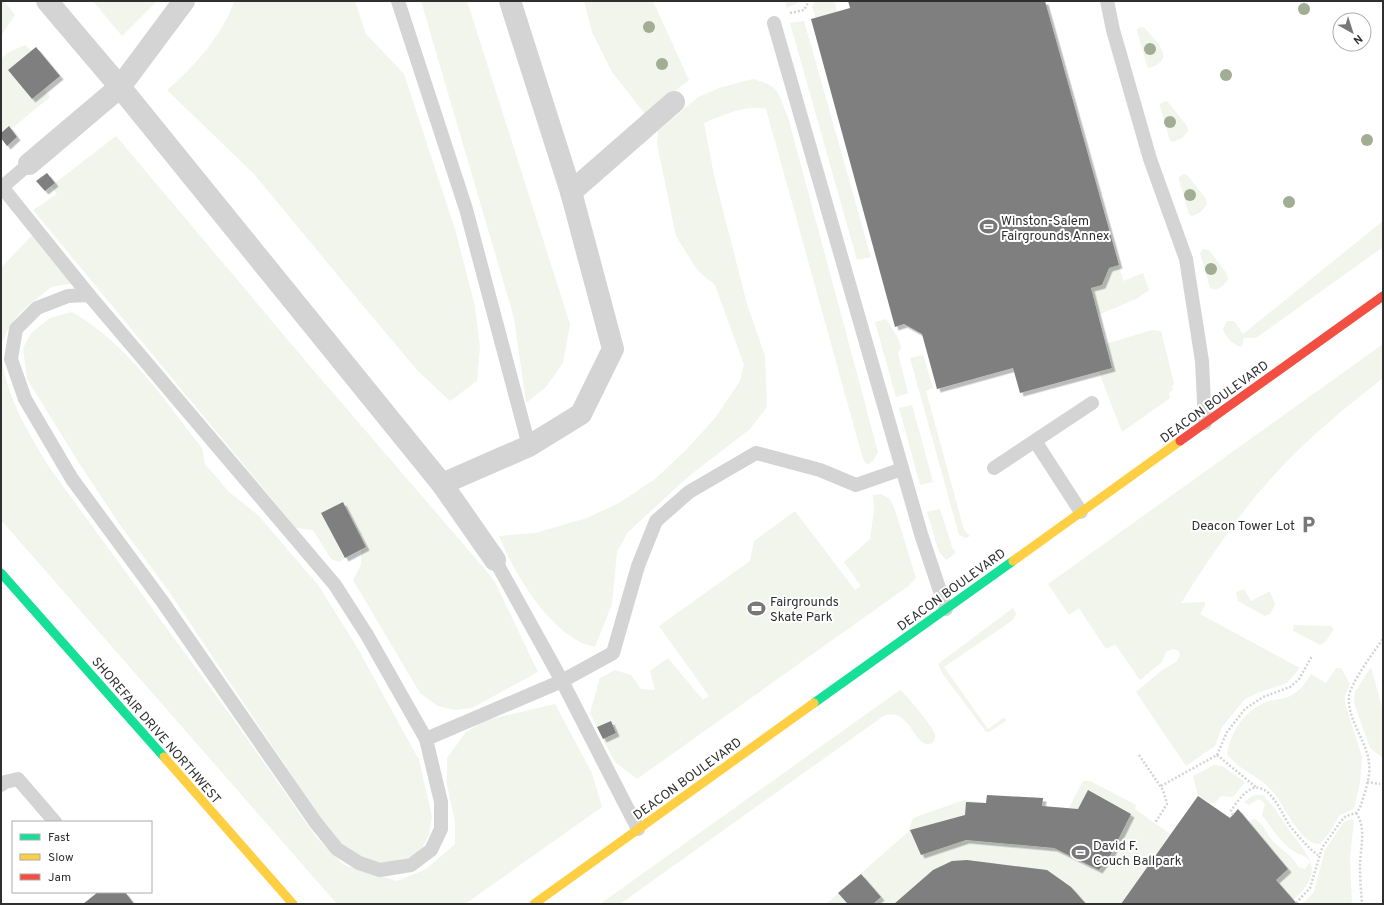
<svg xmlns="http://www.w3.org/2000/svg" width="1384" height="905" font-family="Overpass,sans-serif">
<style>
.green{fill:#f1f5ec}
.building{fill:#7f7f7f;filter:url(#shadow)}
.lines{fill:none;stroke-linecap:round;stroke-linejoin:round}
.path{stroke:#d4d4d4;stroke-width:2.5;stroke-dasharray:2 2;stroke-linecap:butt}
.lane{stroke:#d4d4d4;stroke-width:14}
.street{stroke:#d4d4d4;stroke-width:22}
.fast{stroke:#16e098;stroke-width:9}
.slow{stroke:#ffcf43;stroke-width:9}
.jam{stroke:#f24e42;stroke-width:9}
.tree{fill:#a2ae93}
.labels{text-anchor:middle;stroke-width:4;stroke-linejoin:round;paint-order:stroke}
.poi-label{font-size:13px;fill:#2f2f2f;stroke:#fff;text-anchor:start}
.street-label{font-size:13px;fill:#2f2f2f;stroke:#fff}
</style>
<defs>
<filter id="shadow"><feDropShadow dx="3.5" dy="3.5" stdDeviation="0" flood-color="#0004"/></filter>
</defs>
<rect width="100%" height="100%" fill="#fff"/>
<g class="green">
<path d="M 1,1 L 4,1 L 15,15 L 1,36 Z"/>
<path d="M 93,1 L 157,1 L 122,36 Z"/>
<path d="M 234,1 L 355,1 L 366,34 L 404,74 L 455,229 L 475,306 L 480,347 L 477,381 L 450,401 L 417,370 L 359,301 L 254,174 L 167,90 C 193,68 224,34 234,1 Z"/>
<path d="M 421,1 L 467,1 L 570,324 L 563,363 L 546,387 L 526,403 L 514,318 Z"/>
<path d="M 584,1 L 653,1 L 689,80 L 645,114 L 612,72 L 592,32 Z"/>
<path d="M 785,1 L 801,1 L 787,8 Z"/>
<path d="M 815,1 L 835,1 L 837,12 L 816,18 L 812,7 Z"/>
<path d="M 804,21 L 871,257 L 857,260 L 790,23 Z"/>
<path d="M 1141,27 L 1145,28 C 1156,42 1178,59 1149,68 L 1147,66 L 1137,31 L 1137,29 Z"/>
<path d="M 25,45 L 32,51 L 8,70 L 31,99 L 44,89 L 50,97 L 11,129 L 9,127 L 1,133 L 1,59 L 9,52 Z"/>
<path d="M 753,79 C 780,86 778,93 788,117 L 878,452 L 873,461 L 867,465 L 863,459 L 766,109 C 745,104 722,116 704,123 L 714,175 L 747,304 L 765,356 L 767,407 L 750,429 L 689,476 L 628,532 L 617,552 L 612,604 L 595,647 C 590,645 583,644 578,641 C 542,620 514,573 499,536 L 535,533 L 587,518 L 619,503 L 655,479 L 685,451 L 715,418 L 740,381 L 744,365 L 715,285 L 697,270 L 676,236 L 657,144 L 658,131 L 698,97 L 719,88 Z"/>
<path d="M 1165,101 L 1168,102 L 1187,126 L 1188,131 L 1182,138 L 1173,142 L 1170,141 L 1160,106 L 1160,104 Z"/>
<path d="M 116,136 L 309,365 L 483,567 L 495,582 L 538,672 L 472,708 L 455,710 L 438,706 L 420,693 L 353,580 L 361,565 L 361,550 L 366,547 L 343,502 L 321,513 L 345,558 L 339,562 L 331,559 L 313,530 L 296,528 L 33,210 L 57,194 L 51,186 Z"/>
<path d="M 1184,174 L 1188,176 L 1206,199 L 1207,204 L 1201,212 L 1192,216 L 1189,214 L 1179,179 L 1179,177 Z"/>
<path d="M 1383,221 L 1383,247 L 1256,338 L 1244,338 L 1242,347 C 1233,345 1226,338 1223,329 L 1227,321 L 1234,321 L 1243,334 Z"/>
<path d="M 35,232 L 74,283 L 51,287 L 22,311 L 8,329 L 1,345 L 1,268 Z"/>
<path d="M 1203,249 L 1209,250 L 1227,274 L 1228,279 C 1225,285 1217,292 1210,288 L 1200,253 Z"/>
<path d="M 1119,265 L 1123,281 L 1143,273 L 1149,290 L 1136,299 L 1098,315 L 1091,288 L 1102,285 L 1109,268 Z"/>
<path d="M 72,312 C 128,344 163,399 202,448 L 205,464 L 229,492 L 258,515 L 318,585 L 357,647 L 419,760 L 432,817 L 429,835 L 421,850 L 411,857 L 380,864 L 360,856 L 340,842 L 321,819 L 168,590 L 120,525 L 79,463 L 27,379 L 23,348 L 31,333 L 50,318 Z"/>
<path d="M 886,319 L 898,338 L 901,347 L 898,354 L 908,393 L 896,397 L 875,322 Z"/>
<path d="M 1152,330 L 1161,331 L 1174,383 L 1172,386 L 1173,390 L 1169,393 L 1170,398 L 1122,432 L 1099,372 L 1112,368 L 1106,344 Z"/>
<path d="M 1383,344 L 1383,378 C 1342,410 1301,444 1266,484 C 1234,521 1207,562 1181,603 L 1205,602 L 1205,606 L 1200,614 L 1300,668 L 1287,683 L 1257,693 L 1244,700 L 1222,727 L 1215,746 L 1186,766 L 1136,692 L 1161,671 L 1176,662 L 1180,655 L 1178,650 L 1172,649 L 1166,652 L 1162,662 L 1140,680 L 1115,644 L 1106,649 L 1079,608 L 1069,615 L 1048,584 Z"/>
<path d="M 1,348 C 3,392 27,430 49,467 L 236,723 L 316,837 L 344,865 L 397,881 L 426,869 L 455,844 L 455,822 L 447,784 L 447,758 L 466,732 L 486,720 L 555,704 L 592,773 L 602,807 L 465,904 L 337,904 L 1,520 Z"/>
<path d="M 923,355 L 933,388 L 926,391 L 964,530 L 970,536 L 966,538 L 959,535 L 910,358 Z"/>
<path d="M 912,405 L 933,482 L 920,485 L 899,408 Z"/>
<path d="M 881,494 L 890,499 L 895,510 L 916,578 L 907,587 L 637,779 L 615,762 L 603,739 L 616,733 L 611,721 L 597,727 L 590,713 L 600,678 L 615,670 L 631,675 L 641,689 L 655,690 L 650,671 L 668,658 L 703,700 L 709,696 L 659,626 L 750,561 L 754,541 L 795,511 L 855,590 L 861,586 L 844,562 L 870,539 L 874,510 L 873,495 Z"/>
<path d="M 940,509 L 952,547 L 956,553 L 946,560 L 939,552 L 927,512 Z"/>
<path d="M 1244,589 L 1251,601 L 1270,591 L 1275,605 L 1270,614 L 1265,616 L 1238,601 L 1236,592 Z"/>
<path d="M 1013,608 L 1016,614 L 1013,620 L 944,667 L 988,729 L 1003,718 L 1006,719 L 1006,721 L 989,732 L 986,732 L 942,673 L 938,664 Z"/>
<path d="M 1294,625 L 1331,626 L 1334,629 L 1325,642 L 1320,645 L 1293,631 Z"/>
<path d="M 1371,667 L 1383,711 L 1383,758 L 1370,748 L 1354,703 L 1355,692 Z"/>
<path d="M 1336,668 L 1341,668 L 1350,684 L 1345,696 L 1345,703 L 1362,757 L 1360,782 L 1354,809 L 1340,815 L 1330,832 L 1320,844 C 1302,845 1286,810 1277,797 C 1265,778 1240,772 1227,754 C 1231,731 1245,709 1269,701 C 1276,699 1286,699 1292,695 C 1301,690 1306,682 1311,674 L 1326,683 Z"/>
<path d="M 900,690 C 906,694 934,728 935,735 C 936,738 934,741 932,743 C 914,751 912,708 885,715 L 620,904 L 600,904 Z"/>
<path d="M 1214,765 L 1222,766 L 1245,782 L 1233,797 L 1221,796 L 1214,804 L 1201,798 L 1230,818 L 1248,821 L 1255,819 C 1264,824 1266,833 1272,840 C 1281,851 1292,854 1298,867 L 1305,869 L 1310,862 C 1307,856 1303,856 1297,853 C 1282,845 1272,828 1262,815 L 1265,804 L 1259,799 L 1249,805 L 1244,802 L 1254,795 L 1263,795 C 1273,805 1281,818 1289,830 C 1310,858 1326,871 1293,900 L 1297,904 L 826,904 L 908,832 L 913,818 L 964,800 L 986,803 L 987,795 L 1043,798 L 1042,806 L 1069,808 L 1083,781 L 1090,781 L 1136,805 L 1135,809 L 1170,834 L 1198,796 L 1193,776 Z"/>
<path d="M 1351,819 L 1354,819 L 1350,859 L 1352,904 L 1302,904 L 1314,892 L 1325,850 L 1344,822 Z"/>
</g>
<g class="building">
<path d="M 848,1 L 1045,1 L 1119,265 L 1109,268 L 1102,285 L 1091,288 L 1112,368 L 1020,393 L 1013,368 L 937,389 L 922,334 L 904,324 L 895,327 L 811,19 L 850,8 Z"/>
<path d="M 36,47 L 60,76 L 32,99 L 8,70 Z"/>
<path d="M 9,126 L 17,137 L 7,146 L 1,138 L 1,133 Z"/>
<path d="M 47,173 L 55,183 L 45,191 L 36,181 Z"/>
<path d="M 343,502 L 366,547 L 345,558 L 321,513 Z"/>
<path d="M 611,721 L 616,733 L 603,739 L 597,727 Z"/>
<path d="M 1088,790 L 1131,814 L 1111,854 L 1099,870 L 1054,848 L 966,840 L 921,855 L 910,830 L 965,815 L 966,802 L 986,803 L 987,795 L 1043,798 L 1042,806 L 1078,809 Z"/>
<path d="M 1198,796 L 1230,818 L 1238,809 L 1288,869 L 1276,880 L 1297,904 L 1121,904 Z"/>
<path d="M 967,860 L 1047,870 L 1071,887 L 1086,904 L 894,904 L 933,870 L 952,861 Z"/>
<path d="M 861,874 L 881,897 L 873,904 L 848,904 L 838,893 Z"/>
<path d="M 98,892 L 125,892 L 134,904 L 83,904 Z"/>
</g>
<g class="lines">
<g class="path">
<path d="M 790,13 L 804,10 L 809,1"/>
<path d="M 1139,755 L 1163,790 L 1167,804 L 1155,823"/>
<path d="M 1217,755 L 1257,788"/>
<path d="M 1367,782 L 1380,784"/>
<path d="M 1161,786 L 1217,755 L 1227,732 L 1245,709 L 1263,697 L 1290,687 L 1299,679 L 1312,656"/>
<path d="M 1356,813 C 1367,827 1360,849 1360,866 C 1360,878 1361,891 1362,904"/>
<path d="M 1233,815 L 1231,811 C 1236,803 1248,785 1259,788 C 1274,791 1282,815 1290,826 C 1299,837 1307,847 1318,855"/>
<path d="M 1296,903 L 1310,888 L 1322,848 L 1341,821 L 1346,816 L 1356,813 L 1360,808 C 1364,795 1371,777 1369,763 C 1367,741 1347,720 1349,696 C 1350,684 1375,650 1383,639"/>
</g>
<g class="lane">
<path d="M 398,1 L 466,209 L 529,446"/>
<path d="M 1107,1 L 1113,30 L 1150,159 L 1186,259 L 1202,361 L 1205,423"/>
<path d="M 774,23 L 921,534 L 946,609"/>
<path d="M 2,187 L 89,295"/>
<path d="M 1,188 L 29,164"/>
<path d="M 89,295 L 335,585 L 367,635 L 426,739 L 441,802 L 441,829 L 431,850 L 411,865 L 380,870 L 359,863 L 337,849 L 316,823 L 162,601 L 72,479 L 25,399 L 11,359 L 16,329 L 37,308 L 68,296 Z"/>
<path d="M 1035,441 L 1081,512"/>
<path d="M 994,468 L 1092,403"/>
<path d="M 495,560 L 562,681 L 638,829"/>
<path d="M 426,739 L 562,681 L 613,653 L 638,566 L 656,521 L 689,492 L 756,453 L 820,470 L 856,485 L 902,469"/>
<path d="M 1,785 L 5,782 L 18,779 L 55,822"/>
</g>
<g class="street">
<path d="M 184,1 L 120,87 L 442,484 L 495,560"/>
<path d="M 29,164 L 120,87 L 47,1"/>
<path d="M 571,192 L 674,102"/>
<path d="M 442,484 L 529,446 L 581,414 L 613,349 L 571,192 L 510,1"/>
</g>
<g class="fast">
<path d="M 1,573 L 164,757"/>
<path d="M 814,703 L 1013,561"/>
</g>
<g class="slow">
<path d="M 1013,561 L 1180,441"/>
<path d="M 164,757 L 293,904"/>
<path d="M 534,904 L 814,703"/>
</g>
<path class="jam" d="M 1180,441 L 1383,296"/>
</g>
<g class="tree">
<circle cx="1304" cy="9" r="6"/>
<circle cx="649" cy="27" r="6"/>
<circle cx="1150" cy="49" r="6"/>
<circle cx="662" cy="64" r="6"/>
<circle cx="1226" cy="75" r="6"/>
<circle cx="1170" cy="122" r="6"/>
<circle cx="1367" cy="140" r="6"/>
<circle cx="1190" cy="195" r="6"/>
<circle cx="1289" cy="202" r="6"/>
<circle cx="1211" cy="269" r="6"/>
</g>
<defs>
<symbol id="stadium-bare" viewBox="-9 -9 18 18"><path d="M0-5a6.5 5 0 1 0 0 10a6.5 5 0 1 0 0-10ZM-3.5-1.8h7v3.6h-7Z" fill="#787878" stroke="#fff" stroke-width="2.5" paint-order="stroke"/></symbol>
<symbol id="parking-bare" viewBox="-9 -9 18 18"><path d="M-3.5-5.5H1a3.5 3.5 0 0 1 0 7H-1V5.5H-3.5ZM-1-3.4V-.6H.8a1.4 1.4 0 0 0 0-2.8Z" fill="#787878" stroke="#fff" stroke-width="2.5" paint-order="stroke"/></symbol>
</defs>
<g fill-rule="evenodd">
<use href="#stadium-bare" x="976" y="214" width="25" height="25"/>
<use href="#parking-bare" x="1296" y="512" width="25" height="25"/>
<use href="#stadium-bare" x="744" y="596" width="25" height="25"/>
<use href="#stadium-bare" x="1068" y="840" width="25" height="25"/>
</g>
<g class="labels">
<g class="poi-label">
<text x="1001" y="225">Winston-Salem<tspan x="1001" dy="15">Fairgrounds Annex</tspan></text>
<text x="1295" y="530" text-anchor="end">Deacon Tower Lot</text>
<text x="770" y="606">Fairgrounds<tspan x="770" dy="15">Skate Park</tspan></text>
<text x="1093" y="850">David F.<tspan x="1093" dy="15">Couch Ballpark</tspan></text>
</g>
<g class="street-label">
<text transform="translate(1214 401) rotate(-36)" y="5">DEACON BOULEVARD</text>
<text transform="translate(951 589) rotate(-36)" y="5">DEACON BOULEVARD</text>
<text transform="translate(157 730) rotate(49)" y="5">SHOREFAIR DRIVE NORTHWEST</text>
<text transform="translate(687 778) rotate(-36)" y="5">DEACON BOULEVARD</text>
</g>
</g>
<rect width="1384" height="905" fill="none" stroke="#2f2f2f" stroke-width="4"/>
<rect x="12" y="821" width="140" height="72" fill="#ffffff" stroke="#acacac"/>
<rect x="20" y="834" width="20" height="6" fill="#16e098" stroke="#acacac"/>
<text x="48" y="841" font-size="12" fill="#2f2f2f">Fast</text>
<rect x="20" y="854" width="20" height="6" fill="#ffcf43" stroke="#acacac"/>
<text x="48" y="861" font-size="12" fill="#2f2f2f">Slow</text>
<rect x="20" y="874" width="20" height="6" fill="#f24e42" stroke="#acacac"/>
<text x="48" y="881" font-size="12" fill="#2f2f2f">Jam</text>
<g transform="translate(1352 32) rotate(141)"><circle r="19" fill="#ffffff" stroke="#acacac"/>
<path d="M0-3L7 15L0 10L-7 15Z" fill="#787878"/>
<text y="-6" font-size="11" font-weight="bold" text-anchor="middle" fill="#2f2f2f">N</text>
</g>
</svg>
